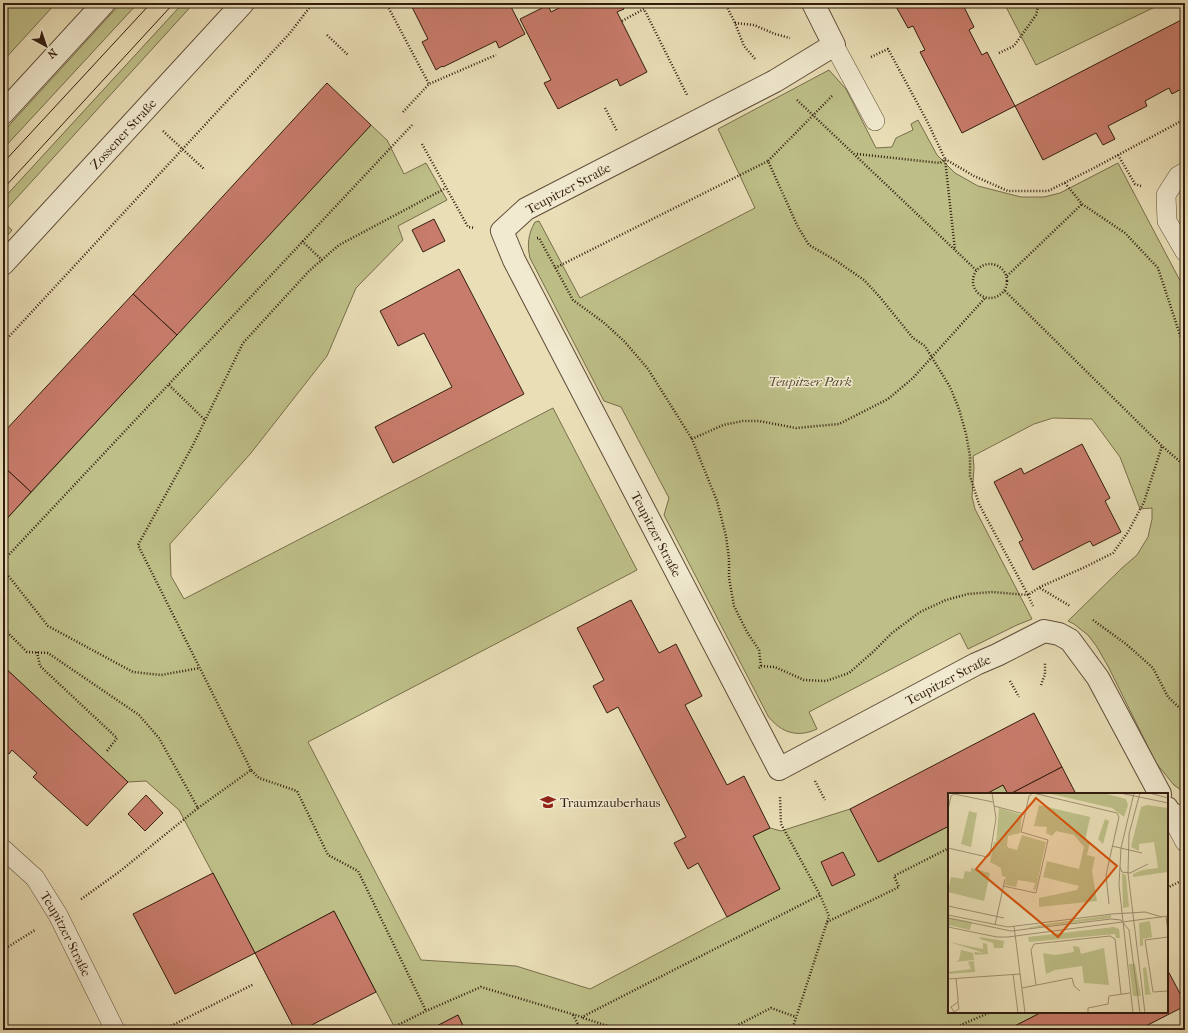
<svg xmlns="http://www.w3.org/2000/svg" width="1188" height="1033" font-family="'IM FELL French Canon',serif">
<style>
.green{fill:#bebf88;stroke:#786e4c}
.building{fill:#c87c6b;stroke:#331d0f}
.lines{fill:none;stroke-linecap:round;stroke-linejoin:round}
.service-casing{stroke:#604d39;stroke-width:20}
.minor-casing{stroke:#604d39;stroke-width:24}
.tertiary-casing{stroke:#604d39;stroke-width:24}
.path{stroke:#331d0f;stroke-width:2.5;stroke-dasharray:1 2;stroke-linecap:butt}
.service{stroke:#f1ead0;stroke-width:19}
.minor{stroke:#f1ead0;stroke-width:22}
.tertiary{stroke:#f1ead0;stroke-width:22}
.tram{stroke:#331d0f;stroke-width:1}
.labels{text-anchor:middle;stroke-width:3;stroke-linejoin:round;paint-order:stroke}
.street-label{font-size:13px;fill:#331d0f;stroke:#f1ead0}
.park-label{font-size:13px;font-style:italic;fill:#5d4e33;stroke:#f1ead0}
.poi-label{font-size:13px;fill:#331d0f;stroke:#f1ead0;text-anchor:start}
.inset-road{fill:none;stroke:#a09173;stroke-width:1}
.view{fill:#d6530c;fill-opacity:0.15;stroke:#d6530c;stroke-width:2}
.inset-edge{fill:none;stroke:#331d0f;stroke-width:2}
</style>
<rect width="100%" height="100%" fill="#e9deb6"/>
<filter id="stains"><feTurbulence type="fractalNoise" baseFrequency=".005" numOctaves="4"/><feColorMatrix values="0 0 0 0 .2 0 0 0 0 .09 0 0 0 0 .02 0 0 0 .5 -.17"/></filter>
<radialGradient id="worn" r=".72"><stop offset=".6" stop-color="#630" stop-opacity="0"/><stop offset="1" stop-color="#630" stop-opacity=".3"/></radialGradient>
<g class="green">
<path d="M 3,3 L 56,3 L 3,61 Z"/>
<path d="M 121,3 L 138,3 L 3,149 L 3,132 Z"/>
<path d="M 183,3 L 194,3 L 3,213 L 3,199 Z"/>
<path d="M 1004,3 L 1163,3 L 1036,65 Z"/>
<path d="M 829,70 L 846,89 L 876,148 L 892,147 L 896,138 L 913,130 L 911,124 L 918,120 L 937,155 L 955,173 L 978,186 L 1021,197 L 1044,197 L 1060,193 L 1118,163 L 1185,290 L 1185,793 L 1174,785 L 1156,763 L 1109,668 L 1097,647 L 1088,635 L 1074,624 L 1068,621 L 1122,568 L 1137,555 L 1148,537 L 1152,519 L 1152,508 L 1140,509 L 1120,457 L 1092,419 L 1053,418 L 1034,424 L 973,456 L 974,467 L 972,497 L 975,509 L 1032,619 L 1017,625 L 968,649 L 960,633 L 809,712 L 817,729 C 798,738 781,733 768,716 L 664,515 L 669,498 L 621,407 L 604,401 L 530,258 C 527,245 528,234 535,222 L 539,221 L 580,298 L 755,208 L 718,129 Z"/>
<path d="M 371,125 L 387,140 L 404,174 L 426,163 L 447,200 L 398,226 L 403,240 L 356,288 L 327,356 L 251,453 L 170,544 L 171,576 L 184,599 L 553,408 L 637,570 L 308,742 L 421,960 L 516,966 L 590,989 L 780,889 L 753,836 L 770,828 L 781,831 L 850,809 L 879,862 L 949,826 L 949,1012 L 1042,1012 L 1007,1030 L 465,1030 L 458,1015 L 429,1030 L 396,1030 L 334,911 L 255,953 L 179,810 L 146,781 L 128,782 L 3,666 L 3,523 Z"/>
<path d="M 3,222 L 12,230 L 3,241 Z"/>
<path d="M 1003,785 L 1008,794 L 986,794 Z"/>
</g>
<g class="building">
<path d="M 410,3 L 509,3 L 525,34 L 499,48 L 496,41 L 443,67 L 442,66 L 436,70 L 422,42 L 428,39 Z"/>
<path d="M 569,3 L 621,3 L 624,9 L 617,12 L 647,72 L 620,86 L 617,79 L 558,109 L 544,83 L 551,80 L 520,19 L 548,5 L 551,12 Z"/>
<path d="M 894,3 L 962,3 L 974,27 L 969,30 L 982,55 L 987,52 L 1015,106 L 962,133 L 920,52 L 925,50 L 913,26 L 908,28 Z"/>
<path d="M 1185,18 L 1185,87 L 1172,94 L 1169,88 L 1145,101 L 1147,106 L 1108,126 L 1115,139 L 1103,145 L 1096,133 L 1043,160 L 1015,106 Z"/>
<path d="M 327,83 L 371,125 L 177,335 L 133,294 Z"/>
<path d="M 434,219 L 445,241 L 423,252 L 412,230 Z"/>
<path d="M 459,269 L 524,394 L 393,463 L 375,427 L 452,387 L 424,333 L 398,346 L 380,311 Z"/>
<path d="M 133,294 L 177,335 L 31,492 L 3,466 L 3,433 Z"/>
<path d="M 1082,444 L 1110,498 L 1105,501 L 1121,532 L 1093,546 L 1090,541 L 1033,570 L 1019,542 L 1023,540 L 994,482 L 1021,468 L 1024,474 Z"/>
<path d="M 3,466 L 31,492 L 3,523 Z"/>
<path d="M 631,600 L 659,653 L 676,644 L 702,696 L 685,705 L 727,785 L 744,776 L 770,828 L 753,836 L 780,889 L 727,917 L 698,863 L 688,869 L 674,843 L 686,837 L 618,707 L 607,713 L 593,686 L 604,680 L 577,628 Z"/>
<path d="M 3,666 L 128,782 L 87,826 L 33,777 L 37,773 L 12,750 L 9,754 L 3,749 Z"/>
<path d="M 1034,713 L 1062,767 L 1010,794 L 1008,794 L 1003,785 L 986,794 L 949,794 L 949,826 L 878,862 L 850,809 Z"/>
<path d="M 1062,767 L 1076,794 L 1010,794 Z"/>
<path d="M 146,795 L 163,813 L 145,831 L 128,814 Z"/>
<path d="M 843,852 L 855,875 L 832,886 L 821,862 Z"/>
<path d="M 213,873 L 255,953 L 175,994 L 133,914 Z"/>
<path d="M 334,911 L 376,992 L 302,1030 L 295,1030 L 255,953 Z"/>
<path d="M 1167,969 L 1185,1003 L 1185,1006 L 1138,1030 L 1007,1030 L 1042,1012 L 1167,1012 Z"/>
<path d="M 458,1015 L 465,1030 L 429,1030 Z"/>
</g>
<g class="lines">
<defs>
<g id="service">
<path d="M 834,45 L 875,121"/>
<path d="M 1185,172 L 1178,176 L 1166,195 L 1167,221 L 1185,252"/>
<path d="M 1170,814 L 1185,842"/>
<path id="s1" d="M 3,849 L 35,878 L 58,915 L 115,1030"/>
</g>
<g id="minor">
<path id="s2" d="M 813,3 L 834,45 L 775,81 L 526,209 L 502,231 L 514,260 L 779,769 L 976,664 L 997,655 L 1044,631 L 1059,634 L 1070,640 L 1098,678 L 1160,794"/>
<path d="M 1167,808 L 1170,814 L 1185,817"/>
</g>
<g id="tertiary">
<path d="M 3,113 L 104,3"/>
<path id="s3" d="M 3,264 L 243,3"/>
</g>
</defs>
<use href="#service" class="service-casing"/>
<use href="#minor" class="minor-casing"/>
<use href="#tertiary" class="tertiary-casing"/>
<g class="path">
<path d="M 386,3 L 429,84"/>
<path d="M 725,3 L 735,23 L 744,46 L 756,60"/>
<path d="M 622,21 L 644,9 L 687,95"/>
<path d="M 735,23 L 754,25 L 775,34 L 790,38"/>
<path d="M 327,35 L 348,55"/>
<path d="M 999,53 L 1014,46 L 1036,15 L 1039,3"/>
<path d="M 871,57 L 888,49 L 927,121 L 945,159 L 955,250"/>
<path d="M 832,96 L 768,161 L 798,227 L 809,245 L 835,260 L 864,280 L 879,296 L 913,338 L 925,346 L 950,387 L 959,409 L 966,434 L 970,456 L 970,476 L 979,504 L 1028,595 L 1040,587 L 1085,567 L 1113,553 L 1128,532 L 1144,502 L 1162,446"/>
<path d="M 797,100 L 976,270"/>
<path d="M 605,108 L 617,131"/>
<path d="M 403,112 L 429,84 L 496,55"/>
<path d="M 163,131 L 204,169"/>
<path d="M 422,144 L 468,227 L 475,228"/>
<path d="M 857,154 L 940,163 L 945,159 L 974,176 L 1008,191 L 1048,191 L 1092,169 L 1185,119"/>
<path d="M 1118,155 L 1135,184 L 1141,186"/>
<path d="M 1065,183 L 1082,204 L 1125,233 L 1158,268 L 1181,338 L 1185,363"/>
<path d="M 537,238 L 539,238 L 573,300 L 603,322 L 624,341 L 648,369 L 692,439"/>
<path d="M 302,241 L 322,260"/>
<circle cx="990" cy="281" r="17"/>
<path d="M 555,268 L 768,161"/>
<path d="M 1007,276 L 1082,204"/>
<path d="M 1005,291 L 1162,446 L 1185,466"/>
<path d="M 3,343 L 290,33 L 313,3"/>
<path d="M 169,385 L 205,420"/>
<path d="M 3,561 L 412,125"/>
<path d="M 3,569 L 48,626 L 133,672 L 161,675 L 200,668"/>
<path d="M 1040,588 L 1070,606"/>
<path d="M 1093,620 L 1126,644 L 1153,668 L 1168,697 L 1185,713"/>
<path d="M 3,628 L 27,652 L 48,653 L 139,715 L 159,738 L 198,808 L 119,872 L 80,900"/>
<path d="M 37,652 L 40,666 L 117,738 L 107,751"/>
<path d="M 761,666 L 775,667 L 804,680 L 826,681 L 849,673 L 873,652 L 892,633 L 920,612 L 946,600 L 968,594 L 993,592 L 1028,595 L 1033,606"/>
<path d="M 759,668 L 761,666 L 759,650 L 747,632 L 734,606 L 729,578 L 729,559 L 726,536 L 717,501 L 692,439 L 723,425 L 743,421 L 759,421 L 796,428 L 839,424 L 888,399 L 913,378 L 985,298"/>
<path d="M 1010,681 L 1019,697"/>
<path d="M 1041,685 L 1045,674 L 1045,663"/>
<path d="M 251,770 L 138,545 L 193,445 L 243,343 L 309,271 L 339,245 L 446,188"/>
<path d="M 815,781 L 825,800"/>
<path d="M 198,808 L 251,770 L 259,778 L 297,791 L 328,855 L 358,871 L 426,1011"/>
<path d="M 1167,888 L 1185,879"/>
<path d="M 827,922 L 899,887 L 894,876 L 949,848"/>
<path d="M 3,950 L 35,930"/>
<path d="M 573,1015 L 581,1030"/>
<path d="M 583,1018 L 621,1030"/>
<path d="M 163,1030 L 254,984"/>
<path d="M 388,1030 L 426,1011 L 481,987 L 582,1017 L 820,895 L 781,824 L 780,797"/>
<path d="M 728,1030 L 771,1008 L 796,1017"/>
<path d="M 792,1030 L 829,916 L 820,895"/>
<path d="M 949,1030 L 991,1012"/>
</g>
<use href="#service" class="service"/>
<use href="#minor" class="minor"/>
<use href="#tertiary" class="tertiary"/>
<g class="tram">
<path d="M 3,163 L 151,3"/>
<path d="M 3,189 L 174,3"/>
</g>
</g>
<defs>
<symbol id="school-bare" viewBox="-9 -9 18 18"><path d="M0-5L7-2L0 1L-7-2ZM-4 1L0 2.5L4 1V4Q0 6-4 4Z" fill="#8f2418" stroke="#f1ead0" stroke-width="2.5" paint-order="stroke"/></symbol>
</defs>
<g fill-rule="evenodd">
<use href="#school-bare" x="537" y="791" width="22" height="22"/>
</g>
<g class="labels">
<g class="street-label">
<text dy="5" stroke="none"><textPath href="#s3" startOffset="177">Zossener Straße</textPath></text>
<text transform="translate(568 188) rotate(-28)" y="5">Teupitzer Straße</text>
<text dy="5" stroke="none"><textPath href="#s2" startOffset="769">Teupitzer Straße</textPath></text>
<text dy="5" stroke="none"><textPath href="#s2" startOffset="1225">Teupitzer Straße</textPath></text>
<text dy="5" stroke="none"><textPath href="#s1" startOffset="107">Teupitzer Straße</textPath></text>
</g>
<g class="park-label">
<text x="810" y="386">Teupitzer Park</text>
</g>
<g class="poi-label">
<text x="560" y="807">Traumzauberhaus</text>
</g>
</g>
<g transform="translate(948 793)">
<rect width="220" height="220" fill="#e9deb6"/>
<path d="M 99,0 L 155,0 L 178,6 L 180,12 L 176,24 L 164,15 ZM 91,12 L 142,24 L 137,48 L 142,49 L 139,62 L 147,64 L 144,78 L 149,108 L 91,114 L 91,105 L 129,97 L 131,93 L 95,84 L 99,68 L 131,76 L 136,54 L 126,42 L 108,38 L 104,43 L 98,40 L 99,34 L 86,33 ZM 199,12 L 220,15 L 220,79 L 185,84 L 185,81 L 194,77 L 210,75 L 206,49 L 191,51 L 191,58 L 183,54 L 193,14 ZM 51,15 L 74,22 L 72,40 L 60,43 L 59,53 L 61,55 L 69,57 L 74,42 L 98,49 L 88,96 L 85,98 L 87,90 L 70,87 L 68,94 L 57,92 L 58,84 L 54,83 L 53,75 L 42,69 L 46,49 L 48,49 ZM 21,18 L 29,20 L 23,54 L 13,51 ZM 157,26 L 161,28 L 155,51 L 150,46 ZM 23,75 L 42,80 L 36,108 L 0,99 L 3,84 L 15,86 L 17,78 L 23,79 ZM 174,80 L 178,82 L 181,114 L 175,115 ZM 163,122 L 163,125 L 75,136 L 92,132 ZM 0,124 L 24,129 L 22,137 L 0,132 ZM 202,128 L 204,144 L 195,146 L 195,153 L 192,153 L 191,130 ZM 166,134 L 171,136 L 172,145 L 168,145 L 167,141 L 81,149 L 80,144 ZM 32,144 L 56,148 L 55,155 L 46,155 L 45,150 L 32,146 ZM 1,149 L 35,156 L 35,150 L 39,151 L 40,161 L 27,162 L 26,159 L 36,160 ZM 125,153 L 131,154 L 133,161 L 156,155 L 161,192 L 136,190 L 134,173 L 107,177 L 98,181 L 95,160 L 107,162 L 126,159 ZM 13,157 L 25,160 L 26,167 L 7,169 L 11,167 ZM 26,168 L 27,179 L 0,181 L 0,179 L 23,176 L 20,169 ZM 181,171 L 187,171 L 193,203 L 185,203 ZM 198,174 L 202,200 L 205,201 L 197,202 L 195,175 Z" fill="#bebf88"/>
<path class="inset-road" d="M 172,0 L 220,10M 192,0 L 181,41 L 180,80 L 197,220M 201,0 L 220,5M 46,13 L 76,21M 0,17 L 3,3 L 6,1 L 45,9M 164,53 L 194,60M 0,55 L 39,64 L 42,62 L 48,25 L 44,0M 172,74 L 174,79 L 182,80 L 200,71M 55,93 L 88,100 L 100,47 L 73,39 L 81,3 L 85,0 L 169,20 L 171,24 L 158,82 L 161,111M 0,113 L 56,125M 0,122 L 60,134 L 164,121 L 197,119 L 214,124M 218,124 L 220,138M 0,125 L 63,138 L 163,126 L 173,127 L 181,137 L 192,220M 47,132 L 57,86M 66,133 L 77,220M 0,134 L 49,144 L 60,144 L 220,123M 220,144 L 197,147 L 205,199 L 220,198M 65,181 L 70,220M 8,185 L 10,205 L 10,209 L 3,214 L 6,219 L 11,216 L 10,209M 0,186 L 72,181M 88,192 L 83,157 L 86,151 L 162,143 L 167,146 L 173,201M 74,195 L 124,185 L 126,193 L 132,198M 140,220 L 140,215 L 160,211 L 161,203 L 182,200M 185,220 L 171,92 L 173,55 L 186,0"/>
<path class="view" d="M 88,5 L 169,73 L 110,144 L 28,76 Z"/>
<rect width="220" height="220" class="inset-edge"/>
</g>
<rect width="1188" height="1033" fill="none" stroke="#e9deb6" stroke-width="16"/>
<rect x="4" y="4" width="1180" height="1025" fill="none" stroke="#331d0f" stroke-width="2"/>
<rect x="8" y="8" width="1172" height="1017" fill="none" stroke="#331d0f"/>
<g transform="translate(46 46) rotate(140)" stroke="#f1ead0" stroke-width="3" paint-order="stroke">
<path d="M0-3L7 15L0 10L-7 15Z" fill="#331d0f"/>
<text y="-6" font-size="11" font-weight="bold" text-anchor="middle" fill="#331d0f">N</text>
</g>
<rect width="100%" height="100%" filter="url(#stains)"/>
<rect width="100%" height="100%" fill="url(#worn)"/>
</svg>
